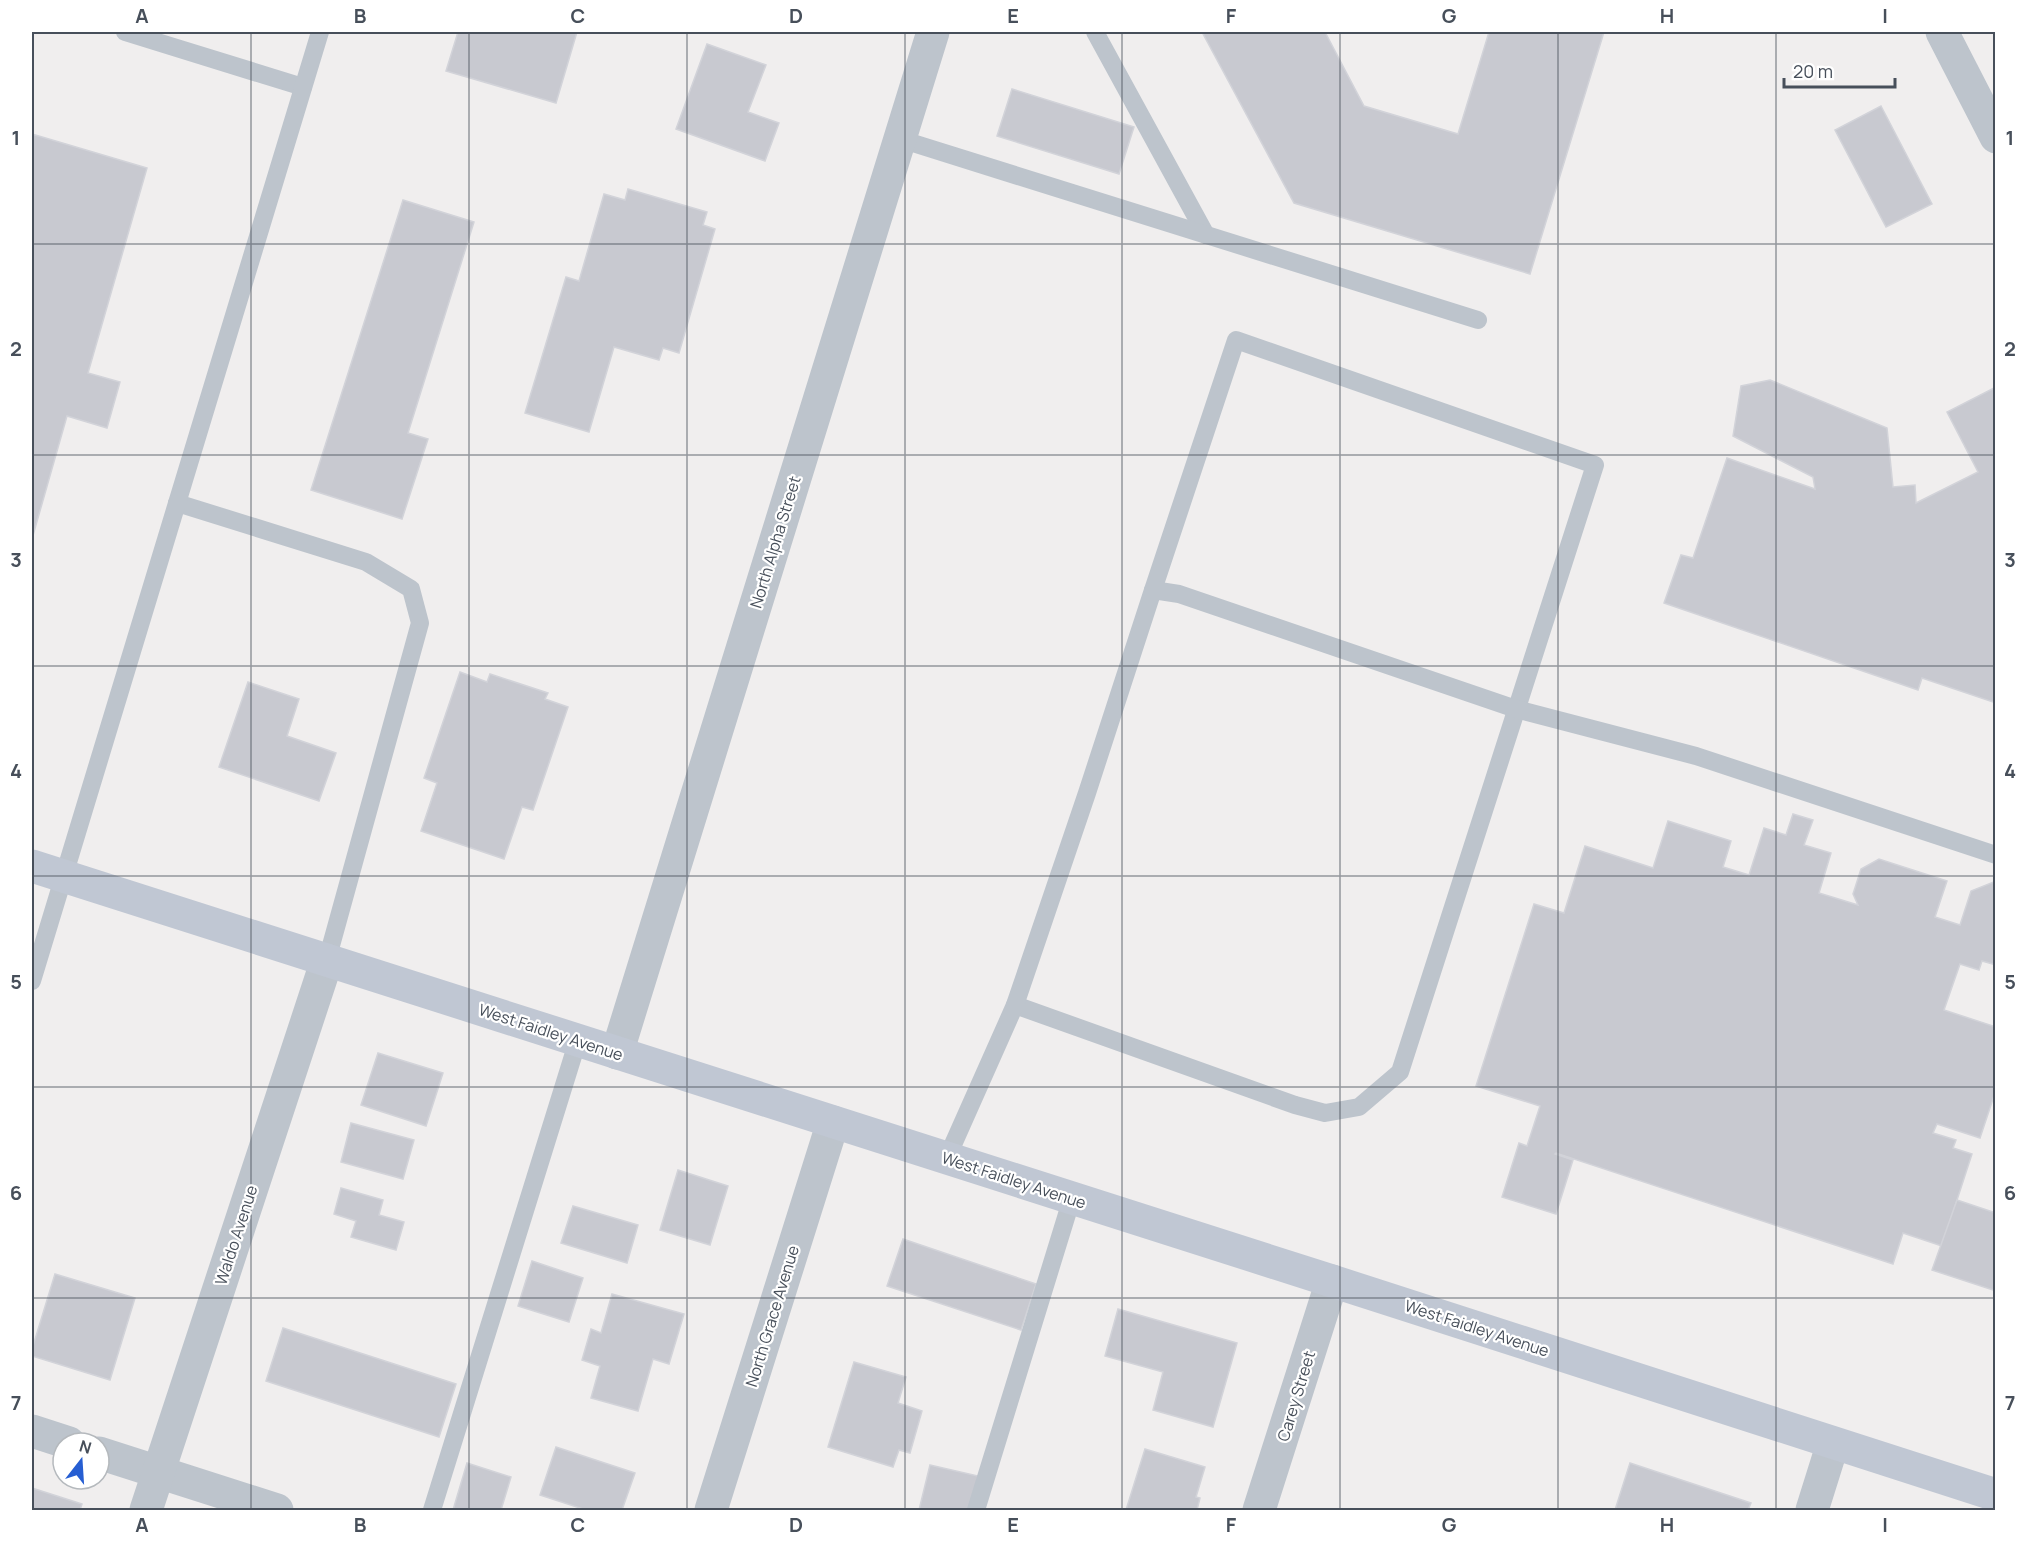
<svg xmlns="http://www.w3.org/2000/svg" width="2027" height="1542" font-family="Manrope,sans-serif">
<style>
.building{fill:#c8c9d0;stroke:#d2d3d9;stroke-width:1.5}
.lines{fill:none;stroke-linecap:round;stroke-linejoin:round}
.lane{stroke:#bdc4cc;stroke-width:18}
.street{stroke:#bdc4cc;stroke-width:33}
.secondary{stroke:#c0c7d3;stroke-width:33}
.grid{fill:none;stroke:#474f5a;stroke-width:1.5;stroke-opacity:0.55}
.labels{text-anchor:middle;stroke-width:4.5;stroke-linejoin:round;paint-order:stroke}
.street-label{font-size:16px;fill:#474f5a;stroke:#fff}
.neatline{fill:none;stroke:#474f5a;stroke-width:2}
.grid-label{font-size:20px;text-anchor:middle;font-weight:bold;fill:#474f5a}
</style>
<rect width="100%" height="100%" fill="#f0eeee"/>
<g class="building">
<path d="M 458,32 L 577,32 L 556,103 L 446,71 Z"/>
<path d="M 1202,32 L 1325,32 L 1364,106 L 1458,134 L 1489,32 L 1604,32 L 1530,274 L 1294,203 Z"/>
<path d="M 707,44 L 766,65 L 748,112 L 779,123 L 765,161 L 676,129 Z"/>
<path d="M 1012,89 L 1134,127 L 1119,174 L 997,136 Z"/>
<path d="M 1881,106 L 1932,204 L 1886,227 L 1835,130 Z"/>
<path d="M 32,134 L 147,168 L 88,373 L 120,382 L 107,428 L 67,416 L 32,539 Z"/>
<path d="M 628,189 L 707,212 L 703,225 L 715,229 L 679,353 L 663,348 L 659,360 L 614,347 L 589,432 L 525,413 L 566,277 L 579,281 L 604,194 L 625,200 Z"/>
<path d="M 403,200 L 474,222 L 408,433 L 428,439 L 402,519 L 311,490 Z"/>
<path d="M 1770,380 L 1887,428 L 1893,487 L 1915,485 L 1916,503 L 1978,472 L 1947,412 L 1996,387 L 1996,703 L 1922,678 L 1918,690 L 1664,603 L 1681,555 L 1693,558 L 1727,458 L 1815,489 L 1813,477 L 1733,436 L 1741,386 Z"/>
<path d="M 460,672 L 487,682 L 490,674 L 548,693 L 545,699 L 568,707 L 533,810 L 522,807 L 504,859 L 421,831 L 437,783 L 424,778 Z"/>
<path d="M 248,682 L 299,699 L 287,736 L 336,753 L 319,801 L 219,767 Z"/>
<path d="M 1793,814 L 1813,820 L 1804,845 L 1831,853 L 1819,893 L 1858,905 L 1853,894 L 1861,869 L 1879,859 L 1947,881 L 1935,917 L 1960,925 L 1971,891 L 1996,881 L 1996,965 L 1982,961 L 1979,970 L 1960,964 L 1944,1010 L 1996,1027 L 1996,1090 L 1980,1138 L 1937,1124 L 1933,1133 L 1956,1140 L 1953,1148 L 1972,1154 L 1942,1246 L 1903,1233 L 1893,1264 L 1556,1153 L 1555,1154 L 1573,1160 L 1556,1214 L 1502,1197 L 1519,1143 L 1527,1146 L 1540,1106 L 1476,1086 L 1534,904 L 1564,913 L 1585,846 L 1653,868 L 1668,821 L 1731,841 L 1723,867 L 1749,875 L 1764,828 L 1786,835 Z"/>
<path d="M 378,1053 L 443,1073 L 426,1126 L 361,1105 Z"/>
<path d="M 351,1123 L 414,1140 L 403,1179 L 341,1162 Z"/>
<path d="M 678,1170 L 728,1186 L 710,1245 L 660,1230 Z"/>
<path d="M 341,1188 L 383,1200 L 379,1215 L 404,1222 L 396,1250 L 351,1237 L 356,1221 L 334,1214 Z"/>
<path d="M 1957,1200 L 1996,1213 L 1996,1291 L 1932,1270 Z"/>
<path d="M 573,1206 L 638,1225 L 627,1263 L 561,1243 Z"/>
<path d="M 903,1239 L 1036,1284 L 1021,1330 L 887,1286 Z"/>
<path d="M 532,1261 L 583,1278 L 569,1322 L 518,1306 Z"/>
<path d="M 55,1274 L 135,1298 L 110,1380 L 32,1356 L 32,1349 Z"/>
<path d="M 612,1294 L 684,1314 L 669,1364 L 653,1359 L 638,1411 L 591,1398 L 600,1366 L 582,1360 L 591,1329 L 601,1333 Z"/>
<path d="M 1118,1309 L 1237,1343 L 1213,1427 L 1153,1410 L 1163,1372 L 1105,1356 Z"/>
<path d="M 283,1328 L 456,1384 L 439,1437 L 266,1381 Z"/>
<path d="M 854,1362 L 906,1377 L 898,1403 L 922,1411 L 910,1453 L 899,1450 L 893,1467 L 828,1447 Z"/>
<path d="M 556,1447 L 635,1473 L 622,1510 L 586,1510 L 540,1495 Z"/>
<path d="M 1145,1449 L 1205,1467 L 1196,1497 L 1200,1498 L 1197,1510 L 1126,1510 Z"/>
<path d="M 467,1463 L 511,1477 L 501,1510 L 453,1510 Z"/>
<path d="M 1630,1463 L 1751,1503 L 1748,1510 L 1615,1510 Z"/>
<path d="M 930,1465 L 978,1476 L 970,1510 L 919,1510 Z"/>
<path d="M 32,1488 L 82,1504 L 80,1510 L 32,1510 Z"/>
</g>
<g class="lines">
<g class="lane">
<path d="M 125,32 L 303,87"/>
<path d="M 1095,32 L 1206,235"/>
<path d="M 900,139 L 1478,320"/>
<path d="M 177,503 L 366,562 L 411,589 L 420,623 L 327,960"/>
<path d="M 32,981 L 320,32"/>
<path d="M 1015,1005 L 1295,1105 L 1325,1113 L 1359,1107 L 1400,1072 L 1595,465 L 1236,340 L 1153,590"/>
<path d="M 947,1158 L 1015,1005 L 1087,793 L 1153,590 L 1179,594 L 1516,709 L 1696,756 L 1996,855"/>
<path d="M 432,1510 L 578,1040"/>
<path d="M 976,1510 L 1072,1198"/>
</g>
<g class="street">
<path d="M 1942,32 L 1996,137"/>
<path d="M 617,1053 L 933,32"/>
<path d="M 32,1431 L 69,1443"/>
<path d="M 99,1453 L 277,1510"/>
<path d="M 146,1510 L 327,960"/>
<path d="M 711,1510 L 833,1122"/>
<path d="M 1259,1510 L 1332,1281"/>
<path d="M 1812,1510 L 1833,1443"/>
</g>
<path class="secondary" d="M 32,866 L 1332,1281 L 1996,1495"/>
</g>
<path class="grid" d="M 251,32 L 251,1510M 469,32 L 469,1510M 687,32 L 687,1510M 905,32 L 905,1510M 1122,32 L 1122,1510M 1340,32 L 1340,1510M 1558,32 L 1558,1510M 1776,32 L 1776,1510M 32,244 L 1996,244M 32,455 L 1996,455M 32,666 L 1996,666M 32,876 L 1996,876M 32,1087 L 1996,1087M 32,1298 L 1996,1298"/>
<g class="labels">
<g class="street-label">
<text transform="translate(775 542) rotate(-73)" y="6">North Alpha Street</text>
<text transform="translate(551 1032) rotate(18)" y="6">West Faidley Avenue</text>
<text transform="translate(1014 1180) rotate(18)" y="6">West Faidley Avenue</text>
<text transform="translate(236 1235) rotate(-72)" y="6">Waldo Avenue</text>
<text transform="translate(772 1316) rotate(-73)" y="6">North Grace Avenue</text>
<text transform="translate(1477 1328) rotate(18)" y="6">West Faidley Avenue</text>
<text transform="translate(1296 1396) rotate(-73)" y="6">Carey Street</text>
</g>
</g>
<rect width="2027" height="1542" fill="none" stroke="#ffffff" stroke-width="66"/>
<g transform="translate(81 1461) rotate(17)"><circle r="28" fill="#ffffff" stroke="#b5b9bd" stroke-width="1.5"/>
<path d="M0-4.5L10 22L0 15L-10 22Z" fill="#265ed2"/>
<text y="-9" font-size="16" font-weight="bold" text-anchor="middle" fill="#474f5a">N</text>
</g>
<path d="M1784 78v9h111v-9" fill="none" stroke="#474f5a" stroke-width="3"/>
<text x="1793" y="78" font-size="18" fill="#474f5a" stroke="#ffffff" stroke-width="4.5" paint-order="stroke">20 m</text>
<rect x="33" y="33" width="1961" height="1476" class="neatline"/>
<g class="grid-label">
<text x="142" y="23">A</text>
<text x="360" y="23">B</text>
<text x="578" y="23">C</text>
<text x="796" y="23">D</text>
<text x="1013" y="23">E</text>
<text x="1231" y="23">F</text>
<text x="1449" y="23">G</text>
<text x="1667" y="23">H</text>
<text x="1885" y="23">I</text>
<text x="16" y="145">1</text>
<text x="2010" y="145">1</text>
<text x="16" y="356">2</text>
<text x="2010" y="356">2</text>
<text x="16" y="567">3</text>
<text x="2010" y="567">3</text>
<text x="16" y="778">4</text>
<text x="2010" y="778">4</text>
<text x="16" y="989">5</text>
<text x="2010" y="989">5</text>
<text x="16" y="1200">6</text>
<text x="2010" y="1200">6</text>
<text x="16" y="1410">7</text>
<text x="2010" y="1410">7</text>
<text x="142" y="1532">A</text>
<text x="360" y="1532">B</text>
<text x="578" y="1532">C</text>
<text x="796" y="1532">D</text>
<text x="1013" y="1532">E</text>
<text x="1231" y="1532">F</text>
<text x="1449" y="1532">G</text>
<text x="1667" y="1532">H</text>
<text x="1885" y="1532">I</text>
</g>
</svg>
